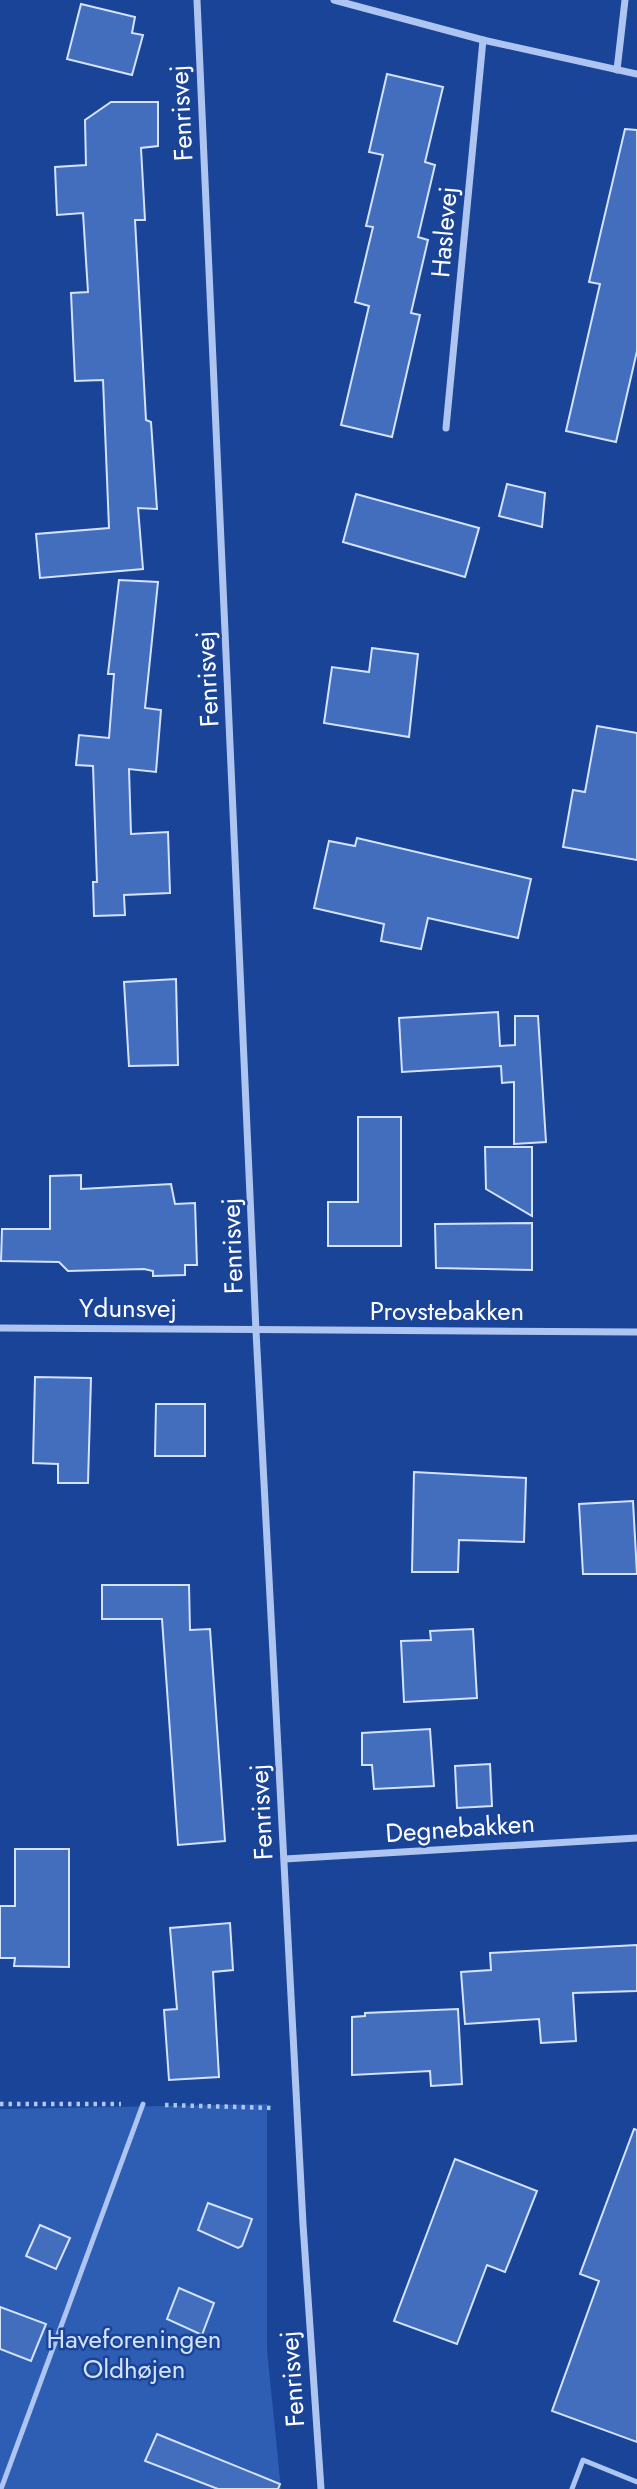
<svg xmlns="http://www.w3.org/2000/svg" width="637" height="2489" font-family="Jost,sans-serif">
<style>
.green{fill:#2e5db4}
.building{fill:#436ebe;stroke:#d4e2fb;stroke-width:2}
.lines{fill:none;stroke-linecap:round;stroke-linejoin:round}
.path{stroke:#adc5f0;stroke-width:4.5;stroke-dasharray:3.5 5;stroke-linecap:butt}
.service{stroke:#adc5f0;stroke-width:5}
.minor{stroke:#adc5f0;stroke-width:7}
.labels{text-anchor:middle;stroke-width:5;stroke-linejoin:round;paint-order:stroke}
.street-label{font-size:26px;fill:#fff;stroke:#1a4497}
.park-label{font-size:26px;fill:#d4e2fb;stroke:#1a4497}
</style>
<rect width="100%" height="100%" fill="#1a4497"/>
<path class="green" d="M 267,2104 L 267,2350 L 281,2489 L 0,2489 L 0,2109 Z"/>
<g class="building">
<path d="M 81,4 L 135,17 L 132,33 L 143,35 L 132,75 L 67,59 Z"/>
<path d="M 387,74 L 443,87 L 425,162 L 435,165 L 418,237 L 428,240 L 411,313 L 420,315 L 392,437 L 341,425 L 369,306 L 355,302 L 373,227 L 366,226 L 383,155 L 369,152 Z"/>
<path d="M 111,102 L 158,102 L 158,146 L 141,148 L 145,220 L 135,220 L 146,420 L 151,422 L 157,509 L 138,508 L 143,569 L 40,578 L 36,534 L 109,528 L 103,380 L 75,381 L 71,293 L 88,292 L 83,213 L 57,215 L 55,167 L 86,165 L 85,120 Z"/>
<path d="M 625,129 L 637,130 L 637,351 L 616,442 L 566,431 L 600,284 L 589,282 Z"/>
<path d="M 507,484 L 545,493 L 542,527 L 499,516 Z"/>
<path d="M 356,494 L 479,528 L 465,577 L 343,542 Z"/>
<path d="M 119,580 L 158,582 L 145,708 L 161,710 L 156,772 L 129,769 L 131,834 L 168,832 L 170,893 L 124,895 L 125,915 L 94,916 L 93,882 L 97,882 L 93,766 L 76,765 L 79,735 L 109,738 L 114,674 L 108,674 Z"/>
<path d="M 372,648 L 418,654 L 409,737 L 324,723 L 332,667 L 369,672 Z"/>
<path d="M 597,726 L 637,733 L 637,860 L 563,847 L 573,790 L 585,792 Z"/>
<path d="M 357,838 L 531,879 L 518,938 L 428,918 L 421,949 L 381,941 L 384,924 L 314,908 L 329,841 L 355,846 Z"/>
<path d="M 176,979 L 178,1065 L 129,1066 L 124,982 Z"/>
<path d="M 498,1012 L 500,1046 L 515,1045 L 515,1016 L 538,1016 L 546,1142 L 514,1144 L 514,1082 L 502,1083 L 501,1066 L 402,1072 L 399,1018 Z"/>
<path d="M 358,1117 L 401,1117 L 401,1246 L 328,1246 L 328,1202 L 358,1202 Z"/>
<path d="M 485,1147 L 532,1147 L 532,1216 L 486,1189 Z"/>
<path d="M 81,1175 L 81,1189 L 171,1184 L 175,1204 L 195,1203 L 197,1265 L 185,1265 L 185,1275 L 153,1276 L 153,1271 L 144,1269 L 68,1271 L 59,1262 L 1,1261 L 2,1229 L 50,1229 L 50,1176 Z"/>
<path d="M 532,1223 L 532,1270 L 436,1268 L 435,1224 Z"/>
<path d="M 35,1377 L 91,1378 L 88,1483 L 58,1483 L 58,1464 L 33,1463 Z"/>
<path d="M 156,1404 L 205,1404 L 205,1456 L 155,1456 Z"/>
<path d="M 414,1472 L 526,1478 L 524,1542 L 459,1540 L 458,1572 L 412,1572 Z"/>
<path d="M 633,1501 L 637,1574 L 583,1574 L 579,1504 Z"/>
<path d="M 102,1585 L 189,1585 L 190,1630 L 210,1629 L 225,1841 L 178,1845 L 162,1619 L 102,1619 Z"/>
<path d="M 473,1629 L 477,1698 L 404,1702 L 401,1641 L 431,1640 L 430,1631 Z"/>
<path d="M 430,1729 L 434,1786 L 374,1789 L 372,1765 L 362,1765 L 362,1733 Z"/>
<path d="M 490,1764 L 492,1806 L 457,1808 L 455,1766 Z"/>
<path d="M 15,1849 L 69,1849 L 69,1967 L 14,1966 L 15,1958 L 0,1958 L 0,1906 L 15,1906 Z"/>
<path d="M 230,1923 L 233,1970 L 213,1972 L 219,2077 L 169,2080 L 164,2010 L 177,2009 L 170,1928 Z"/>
<path d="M 637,1945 L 637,1991 L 573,1993 L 576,2041 L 541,2043 L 539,2019 L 465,2024 L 461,1972 L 491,1970 L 490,1953 Z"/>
<path d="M 458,2009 L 462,2084 L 431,2086 L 430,2071 L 352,2075 L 352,2017 L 365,2016 L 365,2013 Z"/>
<path d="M 634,2129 L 637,2130 L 637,2442 L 552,2411 L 599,2281 L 580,2274 Z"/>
<path d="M 455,2159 L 537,2191 L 505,2272 L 487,2265 L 457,2344 L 394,2321 Z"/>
<path d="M 208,2203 L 252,2219 L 242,2246 L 238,2248 L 198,2230 Z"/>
<path d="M 40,2225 L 70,2238 L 56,2269 L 26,2256 Z"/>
<path d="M 179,2288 L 214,2303 L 202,2335 L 167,2319 Z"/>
<path d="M 0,2307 L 46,2324 L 31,2361 L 0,2349 Z"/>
<path d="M 157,2434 L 280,2484 L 278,2489 L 218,2489 L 145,2461 Z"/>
</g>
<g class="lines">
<g class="path">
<path d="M 0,2104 L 121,2104"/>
<path d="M 165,2105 L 275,2108"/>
</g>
<g class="service">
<path d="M 1,2489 L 143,2104"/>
<path d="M 572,2489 L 583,2460 L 637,2482"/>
</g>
<g class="minor">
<path d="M 197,0 L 256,1331 L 303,2224 L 321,2489"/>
<path d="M 334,0 L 483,40 L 637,74"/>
<path d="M 617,70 L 625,0"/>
<path d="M 446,428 L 483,40"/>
<path d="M 0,1328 L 637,1332"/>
<path d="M 285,1859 L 637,1838"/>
</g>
</g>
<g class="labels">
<g class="street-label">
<text transform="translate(181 113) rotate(-93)" y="9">Fenrisvej</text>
<text transform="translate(444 232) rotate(-85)" y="9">Haslevej</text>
<text transform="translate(207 679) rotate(-93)" y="9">Fenrisvej</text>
<text transform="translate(232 1246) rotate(-92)" y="9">Fenrisvej</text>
<text x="128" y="1317">Ydunsvej</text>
<text x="447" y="1320">Provstebakken</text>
<text transform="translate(261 1812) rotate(-93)" y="9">Fenrisvej</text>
<text transform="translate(460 1828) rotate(-4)" y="9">Degnebakken</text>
<text transform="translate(292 2379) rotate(-94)" y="9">Fenrisvej</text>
</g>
<g class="park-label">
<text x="134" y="2348">Haveforeningen<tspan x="134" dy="30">Oldhøjen</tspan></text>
</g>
</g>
</svg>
